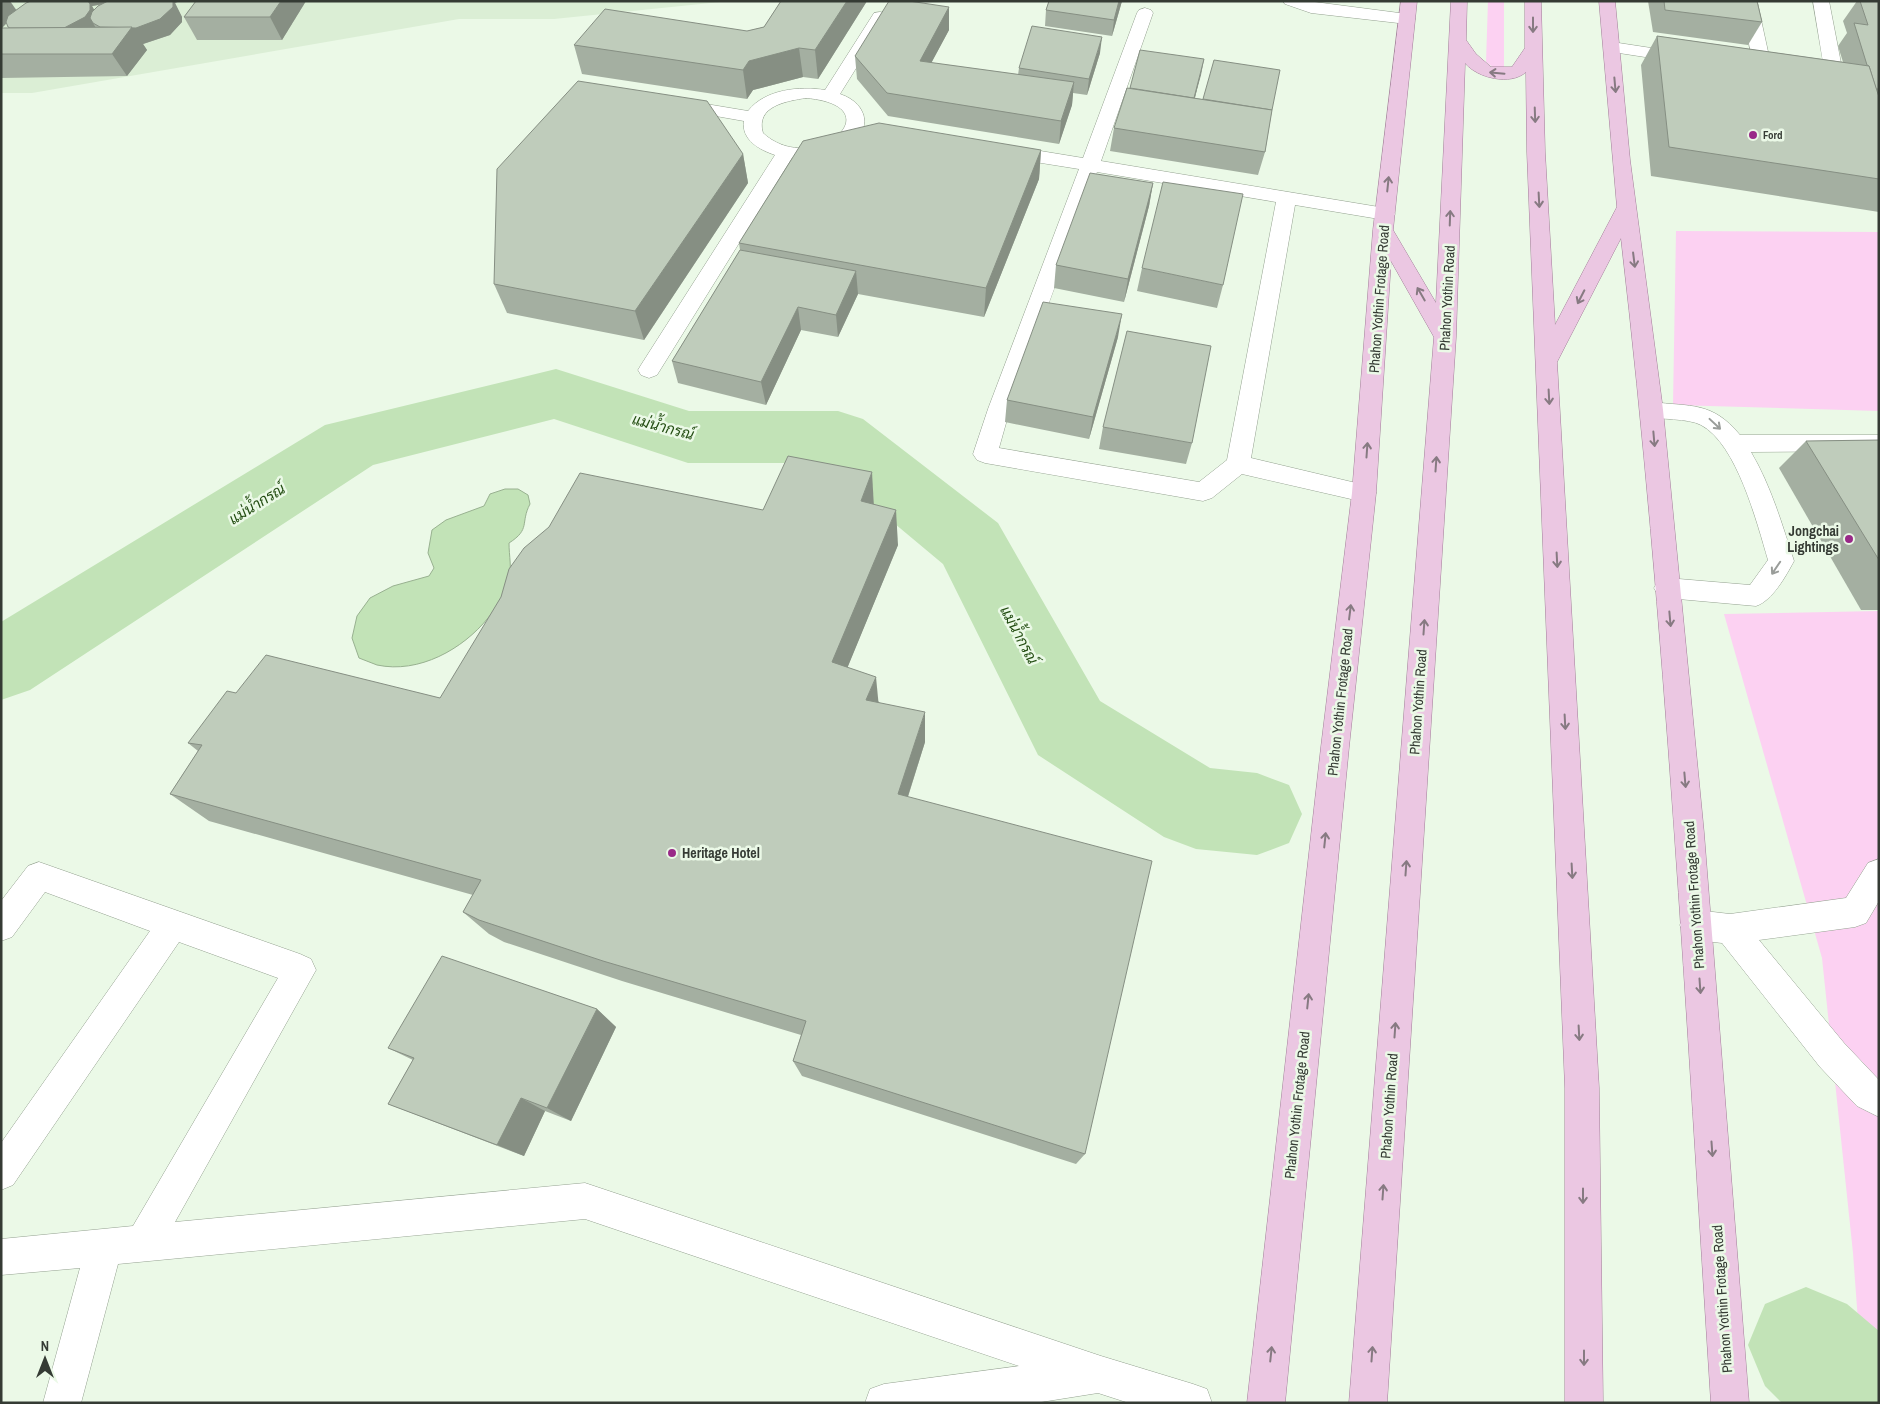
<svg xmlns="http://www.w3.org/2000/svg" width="1880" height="1404" font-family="'Archivo Narrow',Sarabun,sans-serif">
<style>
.built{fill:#dbeed5}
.green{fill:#fcd1f2}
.water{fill:#c2e3b7;stroke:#98b190}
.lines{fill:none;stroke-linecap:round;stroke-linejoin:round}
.river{fill:#c2e3b7;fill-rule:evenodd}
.minor-casing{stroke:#94a190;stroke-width:1}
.major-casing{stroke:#a27e99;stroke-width:1}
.minor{fill:#fff;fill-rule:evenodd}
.major{fill:#ebc7e2;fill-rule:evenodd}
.wall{fill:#a4afa1;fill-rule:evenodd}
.shaded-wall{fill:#868f83}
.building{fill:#bfccbb;stroke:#868f83}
.oneway{stroke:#877a82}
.oneway2{stroke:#9a9d9a}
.poi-dot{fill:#992988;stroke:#ebf9e7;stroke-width:2}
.labels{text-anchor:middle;stroke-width:5;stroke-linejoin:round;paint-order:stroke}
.far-poi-label{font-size:11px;font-weight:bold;fill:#353b34;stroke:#ebf9e7;text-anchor:start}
.street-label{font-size:14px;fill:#353b34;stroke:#ebf9e7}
.poi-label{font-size:14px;font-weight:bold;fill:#353b34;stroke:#ebf9e7;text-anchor:end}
.water-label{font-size:15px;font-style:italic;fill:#234d12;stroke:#ebf9e7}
</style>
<rect width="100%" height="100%" fill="#ebf9e7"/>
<path class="built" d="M 1,1 L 730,1 L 554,19 L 459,19 L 32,93 L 1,93 Z"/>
<g class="green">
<path d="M 1488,1 L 1504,1 L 1504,68 L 1494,68 L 1486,62 Z"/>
<path d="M 1676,231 L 1879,232 L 1879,411 L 1673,405 Z"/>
<path d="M 1879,611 L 1879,1403 L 1864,1403 L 1853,1253 L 1822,958 L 1724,614 Z"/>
</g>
<path class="water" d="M 505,489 L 518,489 L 528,495 L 530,504 C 520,523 531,529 509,543 C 509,556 512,568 509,581 C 505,595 497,607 488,618 C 463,649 419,674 377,665 C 371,663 365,660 359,658 L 352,638 L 357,616 L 370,598 L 393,586 L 429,576 L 434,568 L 428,553 L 432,530 L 446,520 L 484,506 L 490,494 Z"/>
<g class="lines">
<g class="river">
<path d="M 556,369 L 689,411 L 838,411 L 863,419 L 998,523 L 1100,701 L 1210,768 L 1257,773 L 1289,785 L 1302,814 L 1289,843 L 1257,855 L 1196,849 L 1164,837 L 1038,755 L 943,564 L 822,463 L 688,463 L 554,419 L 373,465 L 30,690 L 1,700 L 1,622 L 325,425 Z"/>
<path d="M 1806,1287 L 1847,1304 L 1879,1331 L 1879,1403 L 1782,1403 L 1765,1386 L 1748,1345 L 1765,1304 Z"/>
</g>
<defs>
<g id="minor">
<path d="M 1283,1 L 1307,1 L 1407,14 L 1413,15 L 1415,19 L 1413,23 L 1407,24 L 1311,13 L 1285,4 Z"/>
<path d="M 1741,1 L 1757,1 L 1772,70 L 1769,74 L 1763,75 L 1757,74 L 1754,70 Z"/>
<path d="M 1813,1 L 1829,1 L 1841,63 C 1831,80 1812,80 1795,76 L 1792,72 L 1795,68 L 1818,67 L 1823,63 Z"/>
<path d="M 1145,8 L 1151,10 L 1153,13 L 1101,161 L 1385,208 L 1392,210 L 1395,214 L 1392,218 L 1385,220 L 1295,205 L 1251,458 L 1373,487 L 1376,493 L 1373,499 L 1364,502 L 1242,474 L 1212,498 L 1203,501 L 985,463 L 977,460 L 973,454 L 988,409 L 1079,169 L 1004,157 L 997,155 L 995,151 L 997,147 L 1004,145 L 1083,158 L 1137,13 L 1139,10 ZM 1097,172 L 1276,202 L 1227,460 L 1199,482 L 999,448 L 1010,409 Z"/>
<path d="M 880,12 L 886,13 L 888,17 L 840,94 C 870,104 873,133 845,148 C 830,157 809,160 792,158 L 657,375 L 649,378 L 641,375 L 638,370 L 641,365 L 775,155 C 760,150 741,140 744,121 L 676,109 L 670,108 L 667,104 L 670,100 L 676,99 L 748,111 C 765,89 800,86 825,90 L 874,13 ZM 806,98 C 897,106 813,179 763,133 C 755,106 787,101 806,98 Z"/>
<path d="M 1612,42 L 1684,53 L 1690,54 L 1693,58 L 1690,62 L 1684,63 L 1606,51 L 1604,47 L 1606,43 Z"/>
<path d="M 1652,402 C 1691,407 1712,401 1740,435 L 1879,435 L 1879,451 L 1751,452 C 1771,486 1782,524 1794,561 C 1786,576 1772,601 1756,606 L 1667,598 L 1658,595 L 1654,588 L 1658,581 L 1667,578 L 1750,585 L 1768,560 C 1757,523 1737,444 1701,425 C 1688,418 1660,420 1644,416 L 1641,410 L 1644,404 Z"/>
<path d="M 1879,859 L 1879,901 L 1866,923 L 1855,927 L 1759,940 L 1844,1043 L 1879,1080 L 1879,1117 L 1857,1106 L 1820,1067 L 1722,943 L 1696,940 L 1685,936 L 1680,925 L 1685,914 L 1696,910 L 1730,914 L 1846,898 L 1868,863 Z"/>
<path d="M 39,862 L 300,954 L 311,959 L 316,970 L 175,1222 L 585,1183 L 1101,1356 L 1193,1384 L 1207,1389 L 1212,1403 L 1129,1403 L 1098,1393 L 1035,1403 L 865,1403 L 870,1389 L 884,1384 L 1019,1366 L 585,1219 L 118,1264 L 81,1403 L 43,1403 L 80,1268 L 1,1275 L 1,1239 L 133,1226 L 278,978 L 179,942 L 13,1185 L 1,1190 L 1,1143 L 150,931 L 45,892 L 12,937 L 1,941 L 1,901 L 28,866 Z"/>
</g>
<path id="major" d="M 1401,1 L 1417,1 L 1393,230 L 1436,303 L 1451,1 L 1467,1 L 1466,40 L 1476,54 L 1491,67 L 1512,67 L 1525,48 L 1525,1 L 1541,1 L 1545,152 L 1555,325 L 1617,207 L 1599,1 L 1615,1 L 1630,160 L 1663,410 L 1704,833 L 1749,1403 L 1711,1403 C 1686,1014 1666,625 1621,238 L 1557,362 L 1599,1088 L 1603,1403 L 1565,1403 L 1565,1088 L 1527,152 L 1526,72 C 1511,86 1477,78 1465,63 L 1456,337 L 1387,1403 L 1349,1403 L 1434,337 L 1391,261 L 1376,493 L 1349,747 L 1285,1403 L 1247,1403 L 1321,747 L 1352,493 L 1373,230 Z"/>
</defs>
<use href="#minor" class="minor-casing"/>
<use href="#major" class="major-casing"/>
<use href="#minor" class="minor"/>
<use href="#major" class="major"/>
</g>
<g class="wall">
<path d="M 1,1 L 16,10 L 31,1 L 175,3 L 182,17 L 182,22 L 170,35 L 143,44 L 147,50 L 127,76 L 1,78 ZM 99,5 L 94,10 L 92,6 ZM 7,23 L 9,28 L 2,28 Z"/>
<path d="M 196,1 L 306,1 L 282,40 L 197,40 L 184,17 Z"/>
<path d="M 781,1 L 867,1 L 818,79 L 803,77 L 753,90 L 747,99 L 582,74 L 574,45 L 747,31 L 764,27 Z"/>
<path d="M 1049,1 L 1122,1 L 1112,36 L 1045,26 L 1046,10 Z"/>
<path d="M 1648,1 L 1757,1 L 1762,22 L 1748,45 L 1653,32 Z"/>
<path d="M 1857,1 L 1879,1 L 1879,212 L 1651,176 L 1641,65 L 1657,36 L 1843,62 L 1838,46 L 1847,33 L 1843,21 Z"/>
<path d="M 949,7 L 949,30 L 931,63 L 1018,75 L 1019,68 L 1100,53 L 1087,95 L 1073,93 L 1072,105 L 1059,144 L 888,116 L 857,79 L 855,56 Z"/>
<path d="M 1204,59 L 1195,98 L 1272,110 L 1265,152 L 1258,175 L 1110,151 L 1114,128 Z"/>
<path d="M 1041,150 L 1039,179 L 984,317 L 858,294 L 838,337 L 801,330 L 766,405 L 678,383 L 672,361 L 740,250 L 739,243 Z"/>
<path d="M 743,154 L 748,183 L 644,340 L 507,313 L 494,284 Z"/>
<path d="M 1153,183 L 1149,206 L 1124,302 L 1054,288 L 1056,265 Z"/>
<path d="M 1142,268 L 1223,285 L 1217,308 L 1137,291 Z"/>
<path d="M 1118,337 L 1089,439 L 1005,422 L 1007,400 Z"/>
<path d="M 1103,427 L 1192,443 L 1186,464 L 1099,449 Z"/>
<path d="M 1879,440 L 1879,610 L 1861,610 L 1779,468 L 1806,441 Z"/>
<path d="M 874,504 L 898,545 L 847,668 L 879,702 L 925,742 L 908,797 L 1085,1154 L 1076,1164 L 802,1076 L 793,1061 L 801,1035 L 622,981 L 504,942 L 489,934 L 463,912 L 473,895 L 209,821 L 170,794 L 198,751 L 188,743 L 236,693 L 440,698 L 763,510 Z"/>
<path d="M 597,1009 L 616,1027 L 571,1121 L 545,1111 L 524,1156 L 388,1104 L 413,1060 L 388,1048 Z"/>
</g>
<g class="shaded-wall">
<path d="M 1,1 L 10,1 L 17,11 L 1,29 Z"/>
<path d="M 78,1 L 111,1 L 108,3 L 92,6 L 100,20 L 93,23 L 97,30 L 37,34 Z"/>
<path d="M 156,1 L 180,1 L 175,3 L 182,17 L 182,22 L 170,35 L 143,44 L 147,50 L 127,76 L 112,54 L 122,30 Z"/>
<path d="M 281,1 L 306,1 L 282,40 L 270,17 Z"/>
<path d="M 847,1 L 867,1 L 818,79 L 815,50 Z"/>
<path d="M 1119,1 L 1122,1 L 1112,36 L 1114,20 Z"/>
<path d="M 949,7 L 949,30 L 920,84 L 920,61 Z"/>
<path d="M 1102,37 L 1100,53 L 1087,95 L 1089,79 Z"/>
<path d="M 799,48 L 803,77 L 753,90 L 747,99 L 743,70 L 749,61 Z"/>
<path d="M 1204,59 L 1201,75 L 1190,115 Z"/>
<path d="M 1074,82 L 1072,105 L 1059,144 L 1061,121 Z"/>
<path d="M 1041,150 L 1039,179 L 984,317 L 986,288 Z"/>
<path d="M 743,154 L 748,183 L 644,340 L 635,311 Z"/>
<path d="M 1153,183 L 1149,206 L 1124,302 L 1128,279 Z"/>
<path d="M 856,271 L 858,294 L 838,337 L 836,315 Z"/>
<path d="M 798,307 L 801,330 L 766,405 L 761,382 Z"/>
<path d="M 1122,314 L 1118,337 L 1089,439 L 1093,417 Z"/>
<path d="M 872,472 L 874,508 L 861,501 Z"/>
<path d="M 896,510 L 898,545 L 837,693 L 832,662 Z"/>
<path d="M 876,677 L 879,708 L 866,700 Z"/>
<path d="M 925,712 L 925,742 L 900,821 L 898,794 Z"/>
<path d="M 597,1009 L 616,1027 L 571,1121 L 547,1108 Z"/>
<path d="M 521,1098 L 545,1111 L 524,1156 L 497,1145 Z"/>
</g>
<g class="building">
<path d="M 31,1 L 88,1 L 90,4 L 90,10 L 85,17 L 64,28 L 10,28 L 8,27 L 6,22 L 8,16 L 26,3 Z"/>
<path d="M 108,1 L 173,1 L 173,7 L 160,19 L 136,28 L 100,27 L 93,23 L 90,18 L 92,12 L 98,6 Z"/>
<path d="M 196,1 L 281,1 L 270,17 L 184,17 Z"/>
<path d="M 781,1 L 847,1 L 815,50 L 799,48 L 749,61 L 743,70 L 574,45 L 605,9 L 747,31 L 764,27 Z"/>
<path d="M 889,1 L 909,1 L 949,7 L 920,61 L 1074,82 L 1061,121 L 887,93 L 855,56 Z"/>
<path d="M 1049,1 L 1119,1 L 1114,20 L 1046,10 Z"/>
<path d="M 1664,1 L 1757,1 L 1762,22 L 1665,10 Z"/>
<path d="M 1860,1 L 1879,1 L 1879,89 L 1876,89 L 1869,66 L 1867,65 L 1854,23 L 1868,25 Z"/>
<path d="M 1032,26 L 1102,37 L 1089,79 L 1019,68 Z"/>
<path d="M 132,27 L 112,54 L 1,54 L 1,28 Z"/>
<path d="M 1657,36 L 1869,66 L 1879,97 L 1879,179 L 1669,147 Z"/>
<path d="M 1140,50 L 1204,59 L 1194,98 L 1130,88 Z"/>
<path d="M 1214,60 L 1280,70 L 1272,110 L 1203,99 Z"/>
<path d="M 578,81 L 707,101 L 743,154 L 635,311 L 494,284 L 497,169 Z"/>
<path d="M 1127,88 L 1272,110 L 1265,152 L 1114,128 Z"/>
<path d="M 879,123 L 1041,150 L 986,288 L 739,243 L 803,141 Z"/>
<path d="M 1090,173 L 1153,183 L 1128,279 L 1056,265 Z"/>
<path d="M 1163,182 L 1243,194 L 1223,285 L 1142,268 Z"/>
<path d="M 740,250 L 856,271 L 836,315 L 798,307 L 761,382 L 672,361 Z"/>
<path d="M 1043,302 L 1122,314 L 1093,417 L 1007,400 Z"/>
<path d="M 1127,331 L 1211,346 L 1192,443 L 1103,427 Z"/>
<path d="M 1879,440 L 1879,560 L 1806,441 Z"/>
<path d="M 788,456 L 872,472 L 861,501 L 896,510 L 832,662 L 876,677 L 866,700 L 925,712 L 898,794 L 1152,861 L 1085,1154 L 793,1061 L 806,1021 L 603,961 L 479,920 L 463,912 L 481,880 L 170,794 L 202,745 L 188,743 L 227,691 L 236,693 L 266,655 L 440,698 L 501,597 L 509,569 L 524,548 L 549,527 L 580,473 L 763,510 Z"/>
<path d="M 442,956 L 597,1009 L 547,1108 L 521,1098 L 497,1145 L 388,1104 L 414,1058 L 388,1048 Z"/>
</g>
<defs><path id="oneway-shaft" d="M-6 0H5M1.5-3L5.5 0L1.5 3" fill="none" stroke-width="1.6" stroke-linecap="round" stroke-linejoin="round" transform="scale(1.25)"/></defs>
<g class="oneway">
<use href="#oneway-shaft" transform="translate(1533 25) rotate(90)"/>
<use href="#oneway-shaft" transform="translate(1497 73) rotate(-175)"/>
<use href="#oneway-shaft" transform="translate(1615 85) rotate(85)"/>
<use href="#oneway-shaft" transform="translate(1535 115) rotate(88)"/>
<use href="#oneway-shaft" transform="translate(1388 184) rotate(-84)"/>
<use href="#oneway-shaft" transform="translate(1539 200) rotate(87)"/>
<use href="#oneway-shaft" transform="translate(1450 218) rotate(-88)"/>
<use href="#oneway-shaft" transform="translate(1634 260) rotate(83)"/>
<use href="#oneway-shaft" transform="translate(1421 294) rotate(-120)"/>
<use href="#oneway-shaft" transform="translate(1581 297) rotate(117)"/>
<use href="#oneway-shaft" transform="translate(1549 397) rotate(87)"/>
<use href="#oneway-shaft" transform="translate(1654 439) rotate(85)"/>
<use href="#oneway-shaft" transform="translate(1367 450) rotate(-86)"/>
<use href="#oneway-shaft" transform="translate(1436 464) rotate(-86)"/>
<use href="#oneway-shaft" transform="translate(1557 560) rotate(87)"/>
<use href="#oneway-shaft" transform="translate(1350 612) rotate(-83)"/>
<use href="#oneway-shaft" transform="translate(1670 619) rotate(85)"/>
<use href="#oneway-shaft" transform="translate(1424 627) rotate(-86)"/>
<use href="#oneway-shaft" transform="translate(1565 722) rotate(87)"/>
<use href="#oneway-shaft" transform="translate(1685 780) rotate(85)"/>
<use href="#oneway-shaft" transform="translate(1325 840) rotate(-84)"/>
<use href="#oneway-shaft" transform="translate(1406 868) rotate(-86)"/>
<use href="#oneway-shaft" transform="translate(1572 871) rotate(87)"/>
<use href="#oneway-shaft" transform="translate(1700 986) rotate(86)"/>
<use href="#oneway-shaft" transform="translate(1308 1001) rotate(-84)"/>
<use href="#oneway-shaft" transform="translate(1395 1030) rotate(-86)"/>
<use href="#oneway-shaft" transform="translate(1579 1033) rotate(87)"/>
<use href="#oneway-shaft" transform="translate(1712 1149) rotate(86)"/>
<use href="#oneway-shaft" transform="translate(1383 1192) rotate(-86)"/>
<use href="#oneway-shaft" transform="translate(1583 1196) rotate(90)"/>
<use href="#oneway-shaft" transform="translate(1271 1354) rotate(-84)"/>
<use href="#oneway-shaft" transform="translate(1372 1354) rotate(-86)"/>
<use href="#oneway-shaft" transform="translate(1584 1358) rotate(90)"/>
</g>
<g class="oneway2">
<use href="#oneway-shaft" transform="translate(1715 424) rotate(43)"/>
<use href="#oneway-shaft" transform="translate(1776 568) rotate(124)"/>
</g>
<g class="poi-dot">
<circle cx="1753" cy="135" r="5"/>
<circle cx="1849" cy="539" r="5"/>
<circle cx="672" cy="853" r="5"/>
</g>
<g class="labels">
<g class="far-poi-label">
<text x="1763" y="139">Ford</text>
</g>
<g class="street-label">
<text transform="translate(1447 298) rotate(-87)" y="5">Phahon Yothin Road</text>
<text transform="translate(1379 299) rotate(-86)" y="5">Phahon Yothin Frotage Road</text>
<text transform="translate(1340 702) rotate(-84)" y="5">Phahon Yothin Frotage Road</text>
<text transform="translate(1418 702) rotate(-86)" y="5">Phahon Yothin Road</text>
<text transform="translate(1694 895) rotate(-94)" y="5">Phahon Yothin Frotage Road</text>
<text transform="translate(1297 1105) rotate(-84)" y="5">Phahon Yothin Frotage Road</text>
<text transform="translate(1389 1106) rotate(-86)" y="5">Phahon Yothin Road</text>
<text transform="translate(1722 1299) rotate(-94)" y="5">Phahon Yothin Frotage Road</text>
</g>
<g class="poi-label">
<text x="1839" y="536">Jongchai<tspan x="1839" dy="16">Lightings</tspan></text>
<text x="682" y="858" text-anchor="start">Heritage Hotel</text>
</g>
<g class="water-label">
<text transform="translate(663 427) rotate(15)" y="5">แม่น้ำกรณ์</text>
<text transform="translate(257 504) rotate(-32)" y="5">แม่น้ำกรณ์</text>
<text transform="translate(1019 635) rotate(62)" y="5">แม่น้ำกรณ์</text>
</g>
</g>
<rect width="1880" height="1404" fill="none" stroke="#353b34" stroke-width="5"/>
<g transform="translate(45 1359)" stroke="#ebf9e7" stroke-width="4" paint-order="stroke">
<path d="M0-4L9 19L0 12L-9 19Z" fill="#353b34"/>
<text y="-8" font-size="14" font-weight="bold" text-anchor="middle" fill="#353b34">N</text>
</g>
</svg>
